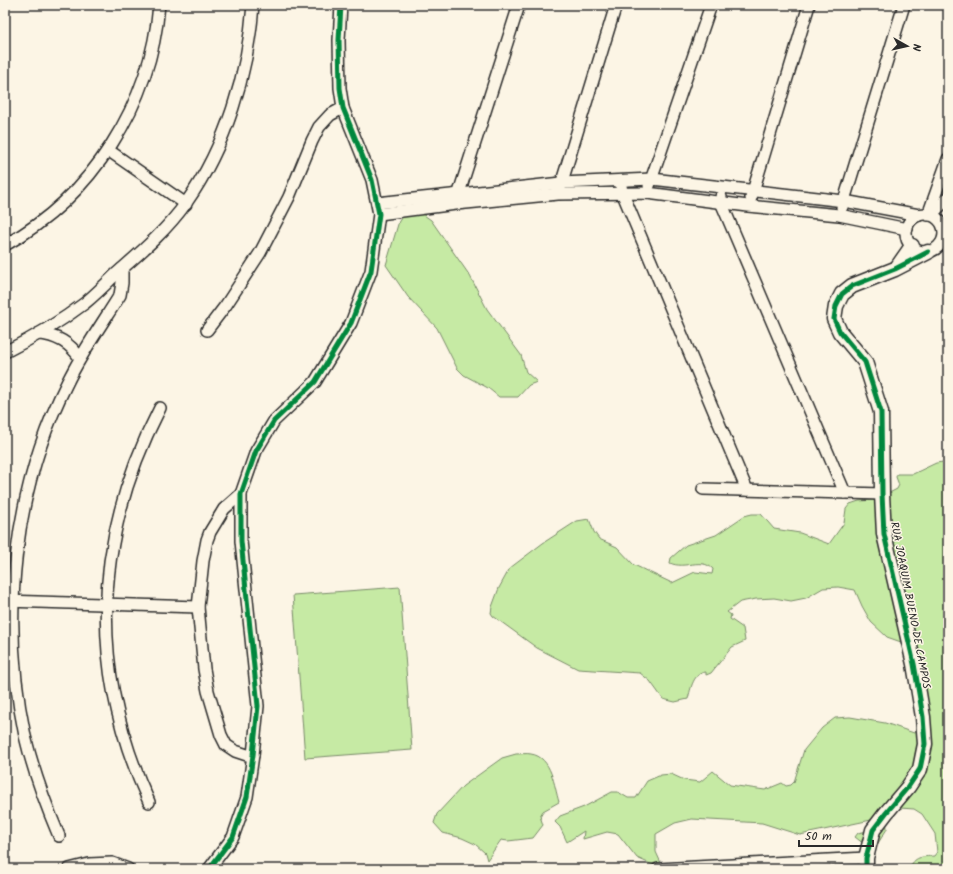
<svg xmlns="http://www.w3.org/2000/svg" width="953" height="874" font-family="Kalam,sans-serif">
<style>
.green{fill:#c6eaa4;stroke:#788a68}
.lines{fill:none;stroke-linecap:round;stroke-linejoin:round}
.minor-casing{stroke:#2b2b2b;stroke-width:14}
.tertiary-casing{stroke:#2b2b2b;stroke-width:17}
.minor{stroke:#fcf5e5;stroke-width:11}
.tertiary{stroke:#fcf5e5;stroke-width:14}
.cycleway-casing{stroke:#fcf5e5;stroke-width:8}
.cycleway{stroke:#00873e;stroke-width:5}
.labels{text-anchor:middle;stroke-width:3;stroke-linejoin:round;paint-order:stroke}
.street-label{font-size:11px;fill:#2b2b2b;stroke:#fcf5e5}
</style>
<rect width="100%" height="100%" fill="#fcf5e5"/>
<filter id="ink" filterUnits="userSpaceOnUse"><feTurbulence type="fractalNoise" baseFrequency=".025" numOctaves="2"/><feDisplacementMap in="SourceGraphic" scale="8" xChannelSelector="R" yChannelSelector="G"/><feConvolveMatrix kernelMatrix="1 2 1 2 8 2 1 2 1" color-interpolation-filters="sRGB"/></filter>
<g filter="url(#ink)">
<g class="green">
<path d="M 411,206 L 431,220 L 470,276 L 487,309 L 521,355 L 526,372 L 537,382 L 529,385 L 518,397 L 499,397 L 488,388 L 464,375 L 457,368 L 437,328 L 408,297 L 386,265 L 399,221 Z"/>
<path d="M 943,462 L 948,466 L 948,869 L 909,869 C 915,856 921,857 934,856 L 937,852 L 935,834 L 922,814 L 914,809 L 900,808 L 907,793 L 886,814 L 887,829 L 873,851 L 855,837 L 858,833 L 872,830 L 874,823 L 871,820 L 800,835 L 762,823 L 692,819 L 675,823 L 656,834 L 656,852 L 661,863 L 655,866 L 637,858 L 618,834 L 607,832 L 583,839 L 584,831 L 567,842 L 560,827 L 555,822 L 560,816 L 584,807 L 612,792 L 618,792 L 628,798 L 636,798 L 647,781 L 661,775 L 671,774 L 684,780 L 700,782 L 713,771 L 730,785 L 765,790 L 782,783 L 786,786 L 791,785 L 794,782 L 804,750 L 822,728 L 835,718 L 850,717 L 885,723 L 914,733 L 924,720 L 927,702 L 926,687 L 917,671 L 914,653 L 901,642 L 887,637 L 871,622 L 862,606 L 855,590 L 838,587 L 823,588 L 806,598 L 791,601 L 774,598 L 756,599 L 740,602 L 727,612 L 731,615 L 730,619 L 743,628 L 745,641 L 732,647 L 711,673 L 706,675 L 706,672 C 693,673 691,688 688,699 L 675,702 L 663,699 L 650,681 L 640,673 L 578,669 L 537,648 L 493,616 L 491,613 L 492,607 L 499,588 L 510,568 L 543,543 L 577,521 L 589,519 L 594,532 L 599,539 L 617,547 L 634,565 L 672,583 L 695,572 L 712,574 L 713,569 C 701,557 685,570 670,563 L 671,558 L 686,545 L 716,535 L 744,516 L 752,514 L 761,514 L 774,529 L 800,533 L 829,544 L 844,523 L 846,509 L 850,504 L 859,501 L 876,500 L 897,489 L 899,485 L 896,477 L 897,474 L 913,474 L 936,463 Z"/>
<path d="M 400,587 L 412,750 L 305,758 L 293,595 Z"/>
<path d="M 516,754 C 521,754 527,753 531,754 C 552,757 554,786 559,802 L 543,811 L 540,816 L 543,825 L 533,838 L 508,841 L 501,840 L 487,860 L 485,853 L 475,844 L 462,838 L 443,833 L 434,823 L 437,814 L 463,786 L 502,758 Z"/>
</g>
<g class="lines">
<defs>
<g id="minor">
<path d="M 108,150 L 186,204"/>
<path d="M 621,186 L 622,192 L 747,490"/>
<path d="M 649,186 L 711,5"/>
<path d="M 560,188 L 616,5"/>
<path d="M 721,197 L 721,202 L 845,493"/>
<path d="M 751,198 L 809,5"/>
<path d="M 457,199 L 519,5"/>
<path d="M 377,203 L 561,183 L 652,179 L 844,201 L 919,215"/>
<path d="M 842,207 L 904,5"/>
<path d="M 379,214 L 456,204 L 558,194 L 647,193 L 748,206 L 839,215 L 907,229"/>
<circle cx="925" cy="233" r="19"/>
<path d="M 928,215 L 948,159"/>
<path d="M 931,215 L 948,198"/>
<path d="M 5,245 C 92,197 151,104 159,5"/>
<path d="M 207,330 L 226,305 L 260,253 L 289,197 L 312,141 L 319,127 L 330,115 L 343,108"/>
<path d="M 38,334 C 57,335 70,343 80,358"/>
<path d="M 5,352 C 33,338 60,322 85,303 C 96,294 106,284 116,274 C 141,252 166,231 186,203 C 226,146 248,74 253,5"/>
<path d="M 703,489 L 882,494"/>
<path d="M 241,494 L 224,509 L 210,532 L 207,540 L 203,561 L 198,607 L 204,669 L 208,691 L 221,735 L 226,745 L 235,751 L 247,755 L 253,755"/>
<path d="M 5,601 L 198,607"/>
<path d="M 149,802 C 88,669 93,538 160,408"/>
<path d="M 59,836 C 45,803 33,770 25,736 C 0,619 13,490 67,383 C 82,352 102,324 120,295 L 122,283 L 122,269"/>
<path d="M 69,869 L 89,864 L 112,863 L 128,869"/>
<path d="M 209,869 L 233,837 L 247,797 L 253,755 L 258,706 L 241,541 L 241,494 L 256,451 L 274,421 L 315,382 L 351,323 L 371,271 L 379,214 L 372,180 L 343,108 L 340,88 L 339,40 L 341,5"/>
<path d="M 658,869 L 866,858"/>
</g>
<g id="tertiary">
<path d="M 898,266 L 912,246"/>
<path d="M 866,869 L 866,858 L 873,830 L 886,813 L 908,787 L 920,769 L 925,744 L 923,717 L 914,664 L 884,534 L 882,494 L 881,412 L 865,362 L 840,332 L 834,319 L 836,306 L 842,294 L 852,286 L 895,269 L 928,252"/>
</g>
</defs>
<use href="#minor" class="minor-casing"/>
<use href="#tertiary" class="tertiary-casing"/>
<use href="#minor" class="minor"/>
<use href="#tertiary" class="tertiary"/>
<defs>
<g id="cycleway">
<path d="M 209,869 L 233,837 L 247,797 L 253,755 L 258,706 L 241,541 L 241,494 L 256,451 L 274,421 L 315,382 L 351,323 L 371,271 L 379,214 L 372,180 L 343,108 L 340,88 L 339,40 L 341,5"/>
<path d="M 866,869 L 866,858 L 873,830 L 886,813 L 908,787 L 920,769 L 925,744 L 923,717 L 914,664 L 884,534 L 882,494 L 881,412 L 865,362 L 840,332 L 834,319 L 836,306 L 842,294 L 852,286 L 895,269 L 928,252"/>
</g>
</defs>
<use href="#cycleway" class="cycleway-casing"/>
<use href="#cycleway" class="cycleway"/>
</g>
</g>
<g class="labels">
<g class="street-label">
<text transform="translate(911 605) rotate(79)" y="4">RUA JOAQUIM BUENO DE CAMPOS</text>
</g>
</g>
<rect width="953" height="874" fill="none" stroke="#fcf5e5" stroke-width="20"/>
<rect x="10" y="10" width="933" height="854" fill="none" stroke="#2b2b2b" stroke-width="1.5" filter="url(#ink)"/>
<g transform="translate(907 46) rotate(98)" stroke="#fcf5e5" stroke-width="3" paint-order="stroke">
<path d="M0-3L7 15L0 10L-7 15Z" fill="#2b2b2b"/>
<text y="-6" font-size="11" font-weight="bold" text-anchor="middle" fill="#2b2b2b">N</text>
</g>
<path d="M799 840v6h74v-6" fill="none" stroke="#2b2b2b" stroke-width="2"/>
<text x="805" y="840" font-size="12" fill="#2b2b2b" stroke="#fcf5e5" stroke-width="3" paint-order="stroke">50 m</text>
</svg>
